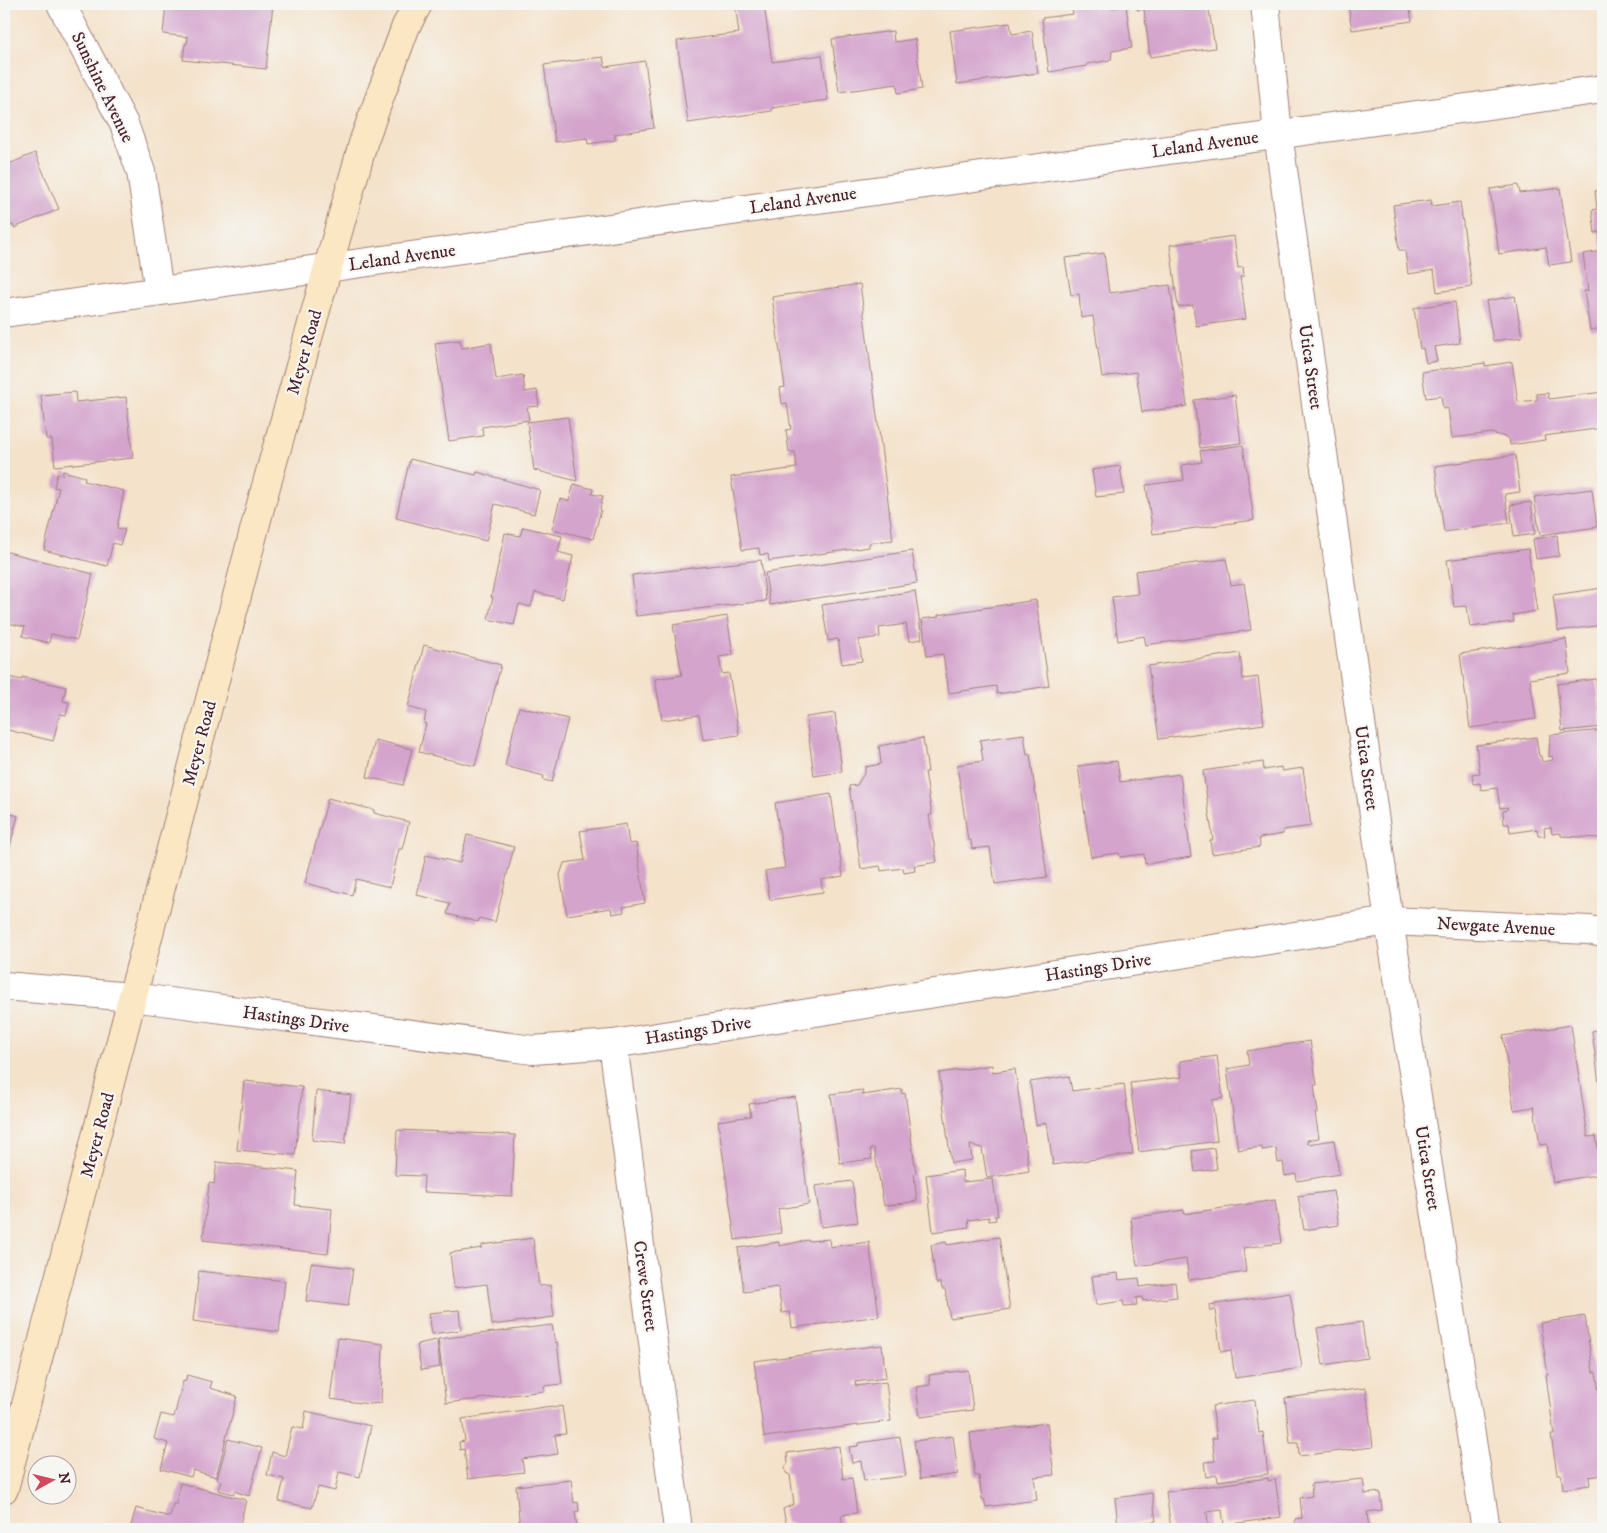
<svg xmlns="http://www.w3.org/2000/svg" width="1607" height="1533" font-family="'IM FELL DW Pica',serif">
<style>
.building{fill:#d4a4cd}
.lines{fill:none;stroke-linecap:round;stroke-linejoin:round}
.minor-casing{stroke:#9f807a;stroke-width:30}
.tertiary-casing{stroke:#9f807a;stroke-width:30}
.secondary-casing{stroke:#9f807a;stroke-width:30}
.minor{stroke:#fff;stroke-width:28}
.tertiary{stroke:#fff;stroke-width:28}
.secondary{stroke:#fbe7c3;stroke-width:28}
.labels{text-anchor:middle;stroke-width:4.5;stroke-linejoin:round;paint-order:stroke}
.street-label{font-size:18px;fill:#4a1f2b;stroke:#f6f6f2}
</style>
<rect width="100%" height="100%" fill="#f6f6f2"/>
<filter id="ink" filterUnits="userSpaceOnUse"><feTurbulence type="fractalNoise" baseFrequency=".02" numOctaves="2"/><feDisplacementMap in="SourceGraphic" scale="10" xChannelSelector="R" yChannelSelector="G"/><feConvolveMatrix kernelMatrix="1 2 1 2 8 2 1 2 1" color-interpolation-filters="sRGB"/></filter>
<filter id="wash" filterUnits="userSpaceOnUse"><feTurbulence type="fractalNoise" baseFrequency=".0096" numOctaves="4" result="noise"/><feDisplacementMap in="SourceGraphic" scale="20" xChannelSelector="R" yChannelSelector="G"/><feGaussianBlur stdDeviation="1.12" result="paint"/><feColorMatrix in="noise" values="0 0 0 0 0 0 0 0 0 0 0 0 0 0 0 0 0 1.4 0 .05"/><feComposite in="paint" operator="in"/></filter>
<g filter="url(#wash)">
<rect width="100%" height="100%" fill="#f4e2ca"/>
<g id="blocks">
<g class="building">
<path d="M 166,4 L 273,4 L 266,69 L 183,60 L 185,44 L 187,44 L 188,37 L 163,34 Z"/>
<path d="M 735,4 L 764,4 L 772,62 L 822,55 L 828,100 L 772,108 L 772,111 L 688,123 L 677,41 L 739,33 Z"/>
<path d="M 1072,4 L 1111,4 L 1111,8 L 1126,6 L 1132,48 L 1112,51 L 1111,60 L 1087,64 L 1087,66 L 1049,72 L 1042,18 L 1073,14 Z"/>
<path d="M 1136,4 L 1208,4 L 1215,48 L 1150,57 L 1144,9 L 1137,10 Z"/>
<path d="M 1348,4 L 1409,4 L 1412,21 L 1352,30 Z"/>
<path d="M 1010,23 L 1012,34 L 1032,31 L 1038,73 L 957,84 L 950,31 Z"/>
<path d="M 893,31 L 894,42 L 915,39 L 922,89 L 898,93 L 897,84 L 839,92 L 832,39 Z"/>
<path d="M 603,57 L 605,67 L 645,61 L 654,128 L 615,134 L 615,140 L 588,144 L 587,138 L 555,142 L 544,65 Z"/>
<path d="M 35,153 L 59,209 L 14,228 L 13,225 L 4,229 L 4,166 Z"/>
<path d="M 1518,185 L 1520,193 L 1560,188 L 1571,262 L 1549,265 L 1546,247 L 1499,254 L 1490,189 Z"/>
<path d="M 1603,190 L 1603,328 L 1590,330 L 1584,291 L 1588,291 L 1583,254 L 1602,251 L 1599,232 L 1595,233 L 1592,210 L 1597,209 L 1595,191 Z"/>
<path d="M 1431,200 L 1432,206 L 1460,202 L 1472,287 L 1437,292 L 1434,270 L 1408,274 L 1405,250 L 1399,250 L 1393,205 Z"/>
<path d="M 1234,236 L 1238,268 L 1243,267 L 1244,276 L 1240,277 L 1246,319 L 1196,326 L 1193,305 L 1178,307 L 1170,245 Z"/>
<path d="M 1104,253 L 1109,293 L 1170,285 L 1187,406 L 1142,412 L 1136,372 L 1102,377 L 1093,316 L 1081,318 L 1079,294 L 1071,295 L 1065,258 Z"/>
<path d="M 860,284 L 893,540 L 869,543 L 869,547 L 769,561 L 768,554 L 760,555 L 759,548 L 742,550 L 731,477 L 797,468 L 795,452 L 789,452 L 786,430 L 791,429 L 787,403 L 782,404 L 780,388 L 785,387 L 772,297 Z"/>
<path d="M 1515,296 L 1522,337 L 1493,341 L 1486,301 Z"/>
<path d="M 1455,302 L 1460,343 L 1434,347 L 1437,361 L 1426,363 L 1423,348 L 1420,349 L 1414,308 Z"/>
<path d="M 460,340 L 462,348 L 491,343 L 496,379 L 523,375 L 525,392 L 537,390 L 539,406 L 527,407 L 529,420 L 482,427 L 483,436 L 449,441 L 435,343 Z"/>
<path d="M 1512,362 L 1518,402 L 1537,400 L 1537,394 L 1548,393 L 1549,399 L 1603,392 L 1603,428 L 1544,436 L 1545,440 L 1510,445 L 1509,438 L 1491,433 L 1452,438 L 1448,408 L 1443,409 L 1441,396 L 1426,398 L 1422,372 L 1485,363 L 1485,366 Z"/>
<path d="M 75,392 L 76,402 L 126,397 L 133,458 L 55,466 L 52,439 L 46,439 L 41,395 Z"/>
<path d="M 1235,395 L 1241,443 L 1200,448 L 1194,400 Z"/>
<path d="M 568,417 L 577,481 L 534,470 L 527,422 Z"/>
<path d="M 1243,445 L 1254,520 L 1153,534 L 1146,485 L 1184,480 L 1182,465 L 1202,462 L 1200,451 Z"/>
<path d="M 1515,455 L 1520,492 L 1505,494 L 1509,523 L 1444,532 L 1435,466 Z"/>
<path d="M 410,459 L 476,475 L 477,472 L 540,490 L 534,514 L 495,504 L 486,541 L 396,518 Z"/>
<path d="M 1120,466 L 1124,494 L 1096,497 L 1092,470 Z"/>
<path d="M 63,471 L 85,477 L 84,481 L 124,491 L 117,528 L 125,530 L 120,545 L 113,543 L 107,566 L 44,550 L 59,488 L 54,487 L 57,474 L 62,476 Z"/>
<path d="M 574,484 L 593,489 L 592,494 L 603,496 L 600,509 L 601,510 L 593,539 L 552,529 L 560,499 L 569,501 Z"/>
<path d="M 1592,489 L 1597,527 L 1540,535 L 1534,497 Z"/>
<path d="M 1531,502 L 1535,534 L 1514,537 L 1510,505 Z"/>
<path d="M 523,527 L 562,536 L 558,552 L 573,556 L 563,599 L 535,592 L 531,607 L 519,604 L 514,625 L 488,619 L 493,597 L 491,597 L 505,533 L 520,536 Z"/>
<path d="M 1557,535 L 1559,556 L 1536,559 L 1533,539 Z"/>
<path d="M 1528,549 L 1537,611 L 1513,615 L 1514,622 L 1470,627 L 1467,606 L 1454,607 L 1447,560 Z"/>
<path d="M 4,551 L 93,574 L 77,640 L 51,634 L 49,643 L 22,636 L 25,627 L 4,622 Z"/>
<path d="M 912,551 L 917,583 L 770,605 L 765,573 Z"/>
<path d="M 1226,559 L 1231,585 L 1244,583 L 1251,630 L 1146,645 L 1144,636 L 1118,641 L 1112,597 L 1138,594 L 1135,571 Z"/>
<path d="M 761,560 L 766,601 L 636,616 L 632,575 Z"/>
<path d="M 1603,588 L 1603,625 L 1558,631 L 1553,595 Z"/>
<path d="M 915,591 L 922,639 L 909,641 L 906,624 L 879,628 L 880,637 L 859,640 L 862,661 L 842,664 L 838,639 L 828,641 L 822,605 Z"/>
<path d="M 1036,600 L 1049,686 L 997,694 L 996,686 L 949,693 L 943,654 L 927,656 L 922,619 L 938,617 L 938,615 Z"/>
<path d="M 727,616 L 733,655 L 719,657 L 722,674 L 729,673 L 739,735 L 703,740 L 699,715 L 662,720 L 655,679 L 682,675 L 673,625 Z"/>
<path d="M 1566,639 L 1570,673 L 1530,679 L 1536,719 L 1470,728 L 1460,654 Z"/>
<path d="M 424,645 L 501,665 L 475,766 L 419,752 L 426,724 L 424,724 L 426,712 L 408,707 Z"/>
<path d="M 1240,653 L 1243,679 L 1258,677 L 1264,724 L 1159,739 L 1148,666 Z"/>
<path d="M 4,676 L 22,680 L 22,677 L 66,687 L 63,701 L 69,702 L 66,715 L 60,714 L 53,741 L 4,729 Z"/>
<path d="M 1596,679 L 1602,727 L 1562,731 L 1557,684 Z"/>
<path d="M 519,707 L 568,719 L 552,782 L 543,780 L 544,776 L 505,766 Z"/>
<path d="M 835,713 L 842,772 L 814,776 L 806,717 Z"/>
<path d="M 1603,730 L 1601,838 L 1561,836 L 1561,833 L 1552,834 L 1551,827 L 1544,828 L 1545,836 L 1538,836 L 1537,829 L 1510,833 L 1509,824 L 1504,824 L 1503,811 L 1507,810 L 1508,807 L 1500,808 L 1497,788 L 1481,790 L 1480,783 L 1473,784 L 1472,774 L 1480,773 L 1476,745 L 1536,737 L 1539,756 L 1541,756 L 1542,762 L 1553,760 L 1552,756 L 1549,757 L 1550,735 Z"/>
<path d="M 1024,734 L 1027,755 L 1030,754 L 1047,877 L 995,884 L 990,847 L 972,849 L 971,840 L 968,840 L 957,765 L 983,761 L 980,740 Z"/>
<path d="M 923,738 L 928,772 L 925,772 L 932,815 L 929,815 L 937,862 L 914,866 L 915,871 L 904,873 L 903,868 L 881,871 L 880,866 L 861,869 L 849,786 L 857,785 L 865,772 L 865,767 L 881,764 L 879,746 Z"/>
<path d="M 375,740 L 412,749 L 403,785 L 367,777 Z"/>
<path d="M 1117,761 L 1120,782 L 1180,774 L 1191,857 L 1145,864 L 1144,854 L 1120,857 L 1119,853 L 1091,857 L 1078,766 Z"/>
<path d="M 1263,762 L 1264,770 L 1281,767 L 1282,771 L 1303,768 L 1311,826 L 1283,830 L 1283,834 L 1259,838 L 1260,847 L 1212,854 L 1210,840 L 1213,840 L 1203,771 Z"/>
<path d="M 831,794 L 843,876 L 821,880 L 823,892 L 770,900 L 765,871 L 785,868 L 775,803 Z"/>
<path d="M 328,798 L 374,810 L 374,813 L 409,822 L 402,849 L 399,849 L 390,887 L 356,879 L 352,895 L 305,883 Z"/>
<path d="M 4,812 L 18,816 L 4,868 Z"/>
<path d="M 626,824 L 629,844 L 636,843 L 645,903 L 623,907 L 624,912 L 612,914 L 611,908 L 567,915 L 560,875 L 564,863 L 585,860 L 580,831 Z"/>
<path d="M 467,835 L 514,847 L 495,922 L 479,918 L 478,922 L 447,914 L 450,903 L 417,895 L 426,855 L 460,863 Z"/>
<path d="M 1571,1025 L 1588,1137 L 1596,1136 L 1602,1174 L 1553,1182 L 1547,1144 L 1540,1145 L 1534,1107 L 1514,1110 L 1503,1036 Z"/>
<path d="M 1603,1029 L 1603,1106 L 1602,1106 L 1592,1031 Z"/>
<path d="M 1310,1041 L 1317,1085 L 1314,1085 L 1318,1113 L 1315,1113 L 1319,1138 L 1307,1140 L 1308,1144 L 1334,1140 L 1339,1174 L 1297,1181 L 1296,1174 L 1285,1176 L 1283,1162 L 1278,1163 L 1276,1148 L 1262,1150 L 1262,1147 L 1238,1150 L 1227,1069 L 1249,1065 L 1247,1051 Z"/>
<path d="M 1217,1056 L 1223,1098 L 1212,1100 L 1217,1141 L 1139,1152 L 1130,1083 L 1182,1077 L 1180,1061 Z"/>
<path d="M 992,1065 L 993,1072 L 1015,1069 L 1029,1171 L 987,1178 L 982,1148 L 970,1145 L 972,1160 L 951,1163 L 939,1073 Z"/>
<path d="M 1069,1076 L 1072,1091 L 1124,1084 L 1133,1154 L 1053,1165 L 1047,1123 L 1036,1125 L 1030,1082 Z"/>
<path d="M 244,1081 L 302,1087 L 295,1155 L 237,1150 Z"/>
<path d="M 902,1089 L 902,1094 L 905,1093 L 916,1173 L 914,1174 L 917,1201 L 884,1206 L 874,1148 L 870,1149 L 872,1159 L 840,1163 L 831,1094 L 862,1090 L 863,1095 Z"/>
<path d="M 316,1091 L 351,1095 L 345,1144 L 312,1140 Z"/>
<path d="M 795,1097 L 809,1204 L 778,1209 L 781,1233 L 735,1240 L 718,1121 L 751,1116 L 749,1104 Z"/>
<path d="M 397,1130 L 515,1135 L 512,1196 L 423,1192 L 424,1176 L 395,1175 Z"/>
<path d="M 1214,1148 L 1217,1169 L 1195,1172 L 1192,1151 Z"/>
<path d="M 217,1162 L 298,1171 L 295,1205 L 332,1209 L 328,1254 L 203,1240 L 209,1183 L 214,1184 Z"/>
<path d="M 962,1170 L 963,1182 L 993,1179 L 998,1216 L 995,1216 L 996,1220 L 989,1221 L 989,1217 L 968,1220 L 969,1227 L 933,1232 L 926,1175 Z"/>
<path d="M 852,1181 L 858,1222 L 821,1227 L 815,1186 Z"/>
<path d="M 1333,1191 L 1339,1225 L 1304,1230 L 1298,1196 Z"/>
<path d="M 1275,1200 L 1281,1243 L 1243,1248 L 1246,1272 L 1189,1280 L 1186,1259 L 1137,1266 L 1131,1218 L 1184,1210 L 1184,1214 Z"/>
<path d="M 999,1237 L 1010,1309 L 950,1318 L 945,1289 L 942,1289 L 941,1283 L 936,1283 L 931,1245 L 946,1242 L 947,1245 Z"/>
<path d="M 533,1238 L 539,1286 L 550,1285 L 554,1317 L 492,1325 L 487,1284 L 454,1288 L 450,1253 L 482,1248 L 482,1245 Z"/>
<path d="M 829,1239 L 830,1247 L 869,1242 L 879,1316 L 792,1328 L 790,1312 L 782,1313 L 778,1287 L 744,1292 L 738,1248 L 779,1242 L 779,1246 L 808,1240 L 809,1241 Z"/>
<path d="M 311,1263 L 353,1268 L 348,1306 L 306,1301 Z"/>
<path d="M 199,1271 L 285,1281 L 279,1332 L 193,1321 Z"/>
<path d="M 1118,1273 L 1119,1280 L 1139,1278 L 1140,1287 L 1175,1282 L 1177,1297 L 1143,1301 L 1142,1297 L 1136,1298 L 1137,1305 L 1124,1306 L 1123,1301 L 1096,1305 L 1092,1276 Z"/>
<path d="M 1290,1293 L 1302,1368 L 1235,1378 L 1231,1350 L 1221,1352 L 1215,1310 L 1210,1311 L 1209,1305 Z"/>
<path d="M 459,1310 L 461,1330 L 432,1334 L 429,1313 Z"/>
<path d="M 1585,1316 L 1593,1372 L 1596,1372 L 1603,1419 L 1603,1475 L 1589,1477 L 1590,1485 L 1563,1489 L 1561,1474 L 1557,1474 L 1551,1435 L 1554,1435 L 1546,1375 L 1548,1375 L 1540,1323 Z"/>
<path d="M 1362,1322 L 1367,1358 L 1323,1365 L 1317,1328 Z"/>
<path d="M 552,1325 L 555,1342 L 557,1342 L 562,1384 L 544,1386 L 544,1391 L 446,1403 L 438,1339 Z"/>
<path d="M 338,1338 L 383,1344 L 381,1403 L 370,1404 L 330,1399 Z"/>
<path d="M 437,1340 L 440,1367 L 421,1370 L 417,1344 Z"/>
<path d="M 882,1345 L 886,1378 L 855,1382 L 856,1386 L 886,1382 L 891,1421 L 764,1437 L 754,1361 Z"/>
<path d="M 968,1370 L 973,1410 L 920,1417 L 916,1387 L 930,1385 L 929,1375 Z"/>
<path d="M 187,1375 L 212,1382 L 210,1388 L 237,1396 L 216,1477 L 193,1470 L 191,1477 L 161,1469 L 168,1443 L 154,1439 L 161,1414 L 174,1417 L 183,1381 L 185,1382 Z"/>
<path d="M 1366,1388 L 1373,1447 L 1299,1456 L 1298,1443 L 1290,1443 L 1285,1398 Z"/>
<path d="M 1255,1400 L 1259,1433 L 1263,1432 L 1268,1474 L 1218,1481 L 1217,1475 L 1206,1477 L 1204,1462 L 1215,1461 L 1212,1438 L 1217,1438 L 1212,1406 Z"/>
<path d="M 552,1406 L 552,1408 L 562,1406 L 566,1434 L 555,1435 L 558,1454 L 522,1459 L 524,1472 L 468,1479 L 464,1449 L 460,1450 L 459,1442 L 465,1441 L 462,1419 Z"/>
<path d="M 306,1411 L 371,1426 L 360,1477 L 339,1472 L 335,1491 L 318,1487 L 312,1508 L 279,1501 L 284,1479 L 267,1475 L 272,1452 L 285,1456 L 292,1427 L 303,1429 Z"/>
<path d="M 1047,1423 L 1054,1475 L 1034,1477 L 1037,1500 L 986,1507 L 984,1499 L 982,1499 L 979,1476 L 975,1476 L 970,1433 Z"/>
<path d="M 953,1436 L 958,1474 L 920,1479 L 914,1441 Z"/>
<path d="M 900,1437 L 906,1476 L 864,1481 L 861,1461 L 852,1463 L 849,1447 L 858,1446 L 858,1443 Z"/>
<path d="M 228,1439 L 262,1448 L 249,1496 L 234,1491 L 234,1494 L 218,1490 L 221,1481 L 217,1479 Z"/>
<path d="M 839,1446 L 843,1479 L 852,1478 L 857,1513 L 841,1515 L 843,1529 L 798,1529 L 798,1525 L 786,1523 L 783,1509 L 794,1504 L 790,1475 L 786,1473 L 785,1467 L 788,1463 L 787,1453 Z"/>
<path d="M 1268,1478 L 1268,1481 L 1275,1479 L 1281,1517 L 1224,1525 L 1222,1510 L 1207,1512 L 1208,1524 L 1205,1529 L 1171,1529 L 1166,1492 Z"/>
<path d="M 1363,1479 L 1365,1494 L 1380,1492 L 1382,1510 L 1367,1512 L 1369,1529 L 1296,1529 L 1295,1519 L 1302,1518 L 1300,1498 L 1312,1496 L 1311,1484 Z"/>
<path d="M 571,1480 L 574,1503 L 578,1502 L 579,1511 L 575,1512 L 577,1528 L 520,1529 L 516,1486 Z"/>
<path d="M 180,1483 L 246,1500 L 239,1529 L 130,1529 L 136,1508 L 170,1517 L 173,1504 L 176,1504 Z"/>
<path d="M 1152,1493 L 1156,1521 L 1118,1526 L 1115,1498 Z"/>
</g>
</g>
</g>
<g filter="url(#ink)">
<use href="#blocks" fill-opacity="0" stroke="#9f807a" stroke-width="1"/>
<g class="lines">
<defs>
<g id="minor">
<path d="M 61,4 L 124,124 L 141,172 L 159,291"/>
<path d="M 1265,4 L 1278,134 L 1389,921 L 1486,1529"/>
<path d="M 4,986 L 132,997 L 533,1050 L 613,1044 L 1389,921 L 1589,930 L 1603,933"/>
<path d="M 613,1044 L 678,1529"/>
</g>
<path id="tertiary" d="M 4,313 L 1603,89"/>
<path id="secondary" d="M 4,1489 L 261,504 L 364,140 L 406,26 L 418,4"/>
</defs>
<use href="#minor" class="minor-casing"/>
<use href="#tertiary" class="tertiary-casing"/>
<use href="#secondary" class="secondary-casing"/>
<use href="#minor" class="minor"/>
<use href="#tertiary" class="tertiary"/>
<use href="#secondary" class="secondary"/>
</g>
</g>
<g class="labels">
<g class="street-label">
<text transform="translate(103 87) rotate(64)" y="6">Sunshine Avenue</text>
<text transform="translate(1205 144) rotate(-8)" y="6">Leland Avenue</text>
<text transform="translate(803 200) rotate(-8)" y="6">Leland Avenue</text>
<text transform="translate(402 257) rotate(-8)" y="6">Leland Avenue</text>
<text transform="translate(304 352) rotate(-74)" y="6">Meyer Road</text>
<text transform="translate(1311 367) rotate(82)" y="6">Utica Street</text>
<text transform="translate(199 743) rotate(-75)" y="6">Meyer Road</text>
<text transform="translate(1367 768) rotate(82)" y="6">Utica Street</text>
<text transform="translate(1496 926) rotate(3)" y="6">Newgate Avenue</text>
<text transform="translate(1098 967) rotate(-9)" y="6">Hastings Drive</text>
<text transform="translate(296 1019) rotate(8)" y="6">Hastings Drive</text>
<text transform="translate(698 1030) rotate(-9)" y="6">Hastings Drive</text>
<text transform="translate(97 1135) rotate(-75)" y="6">Meyer Road</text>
<text transform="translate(1428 1168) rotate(81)" y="6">Utica Street</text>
<text transform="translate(646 1286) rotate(82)" y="6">Crewe Street</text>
</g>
</g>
<rect width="1607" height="1533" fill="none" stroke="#f6f6f2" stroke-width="20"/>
<g transform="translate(52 1480) rotate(82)"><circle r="24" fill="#f6f6f2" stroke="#b1a0a2"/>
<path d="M0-4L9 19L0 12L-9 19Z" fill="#d1495b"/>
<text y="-8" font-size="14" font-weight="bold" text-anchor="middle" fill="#4a1f2b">N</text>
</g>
</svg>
